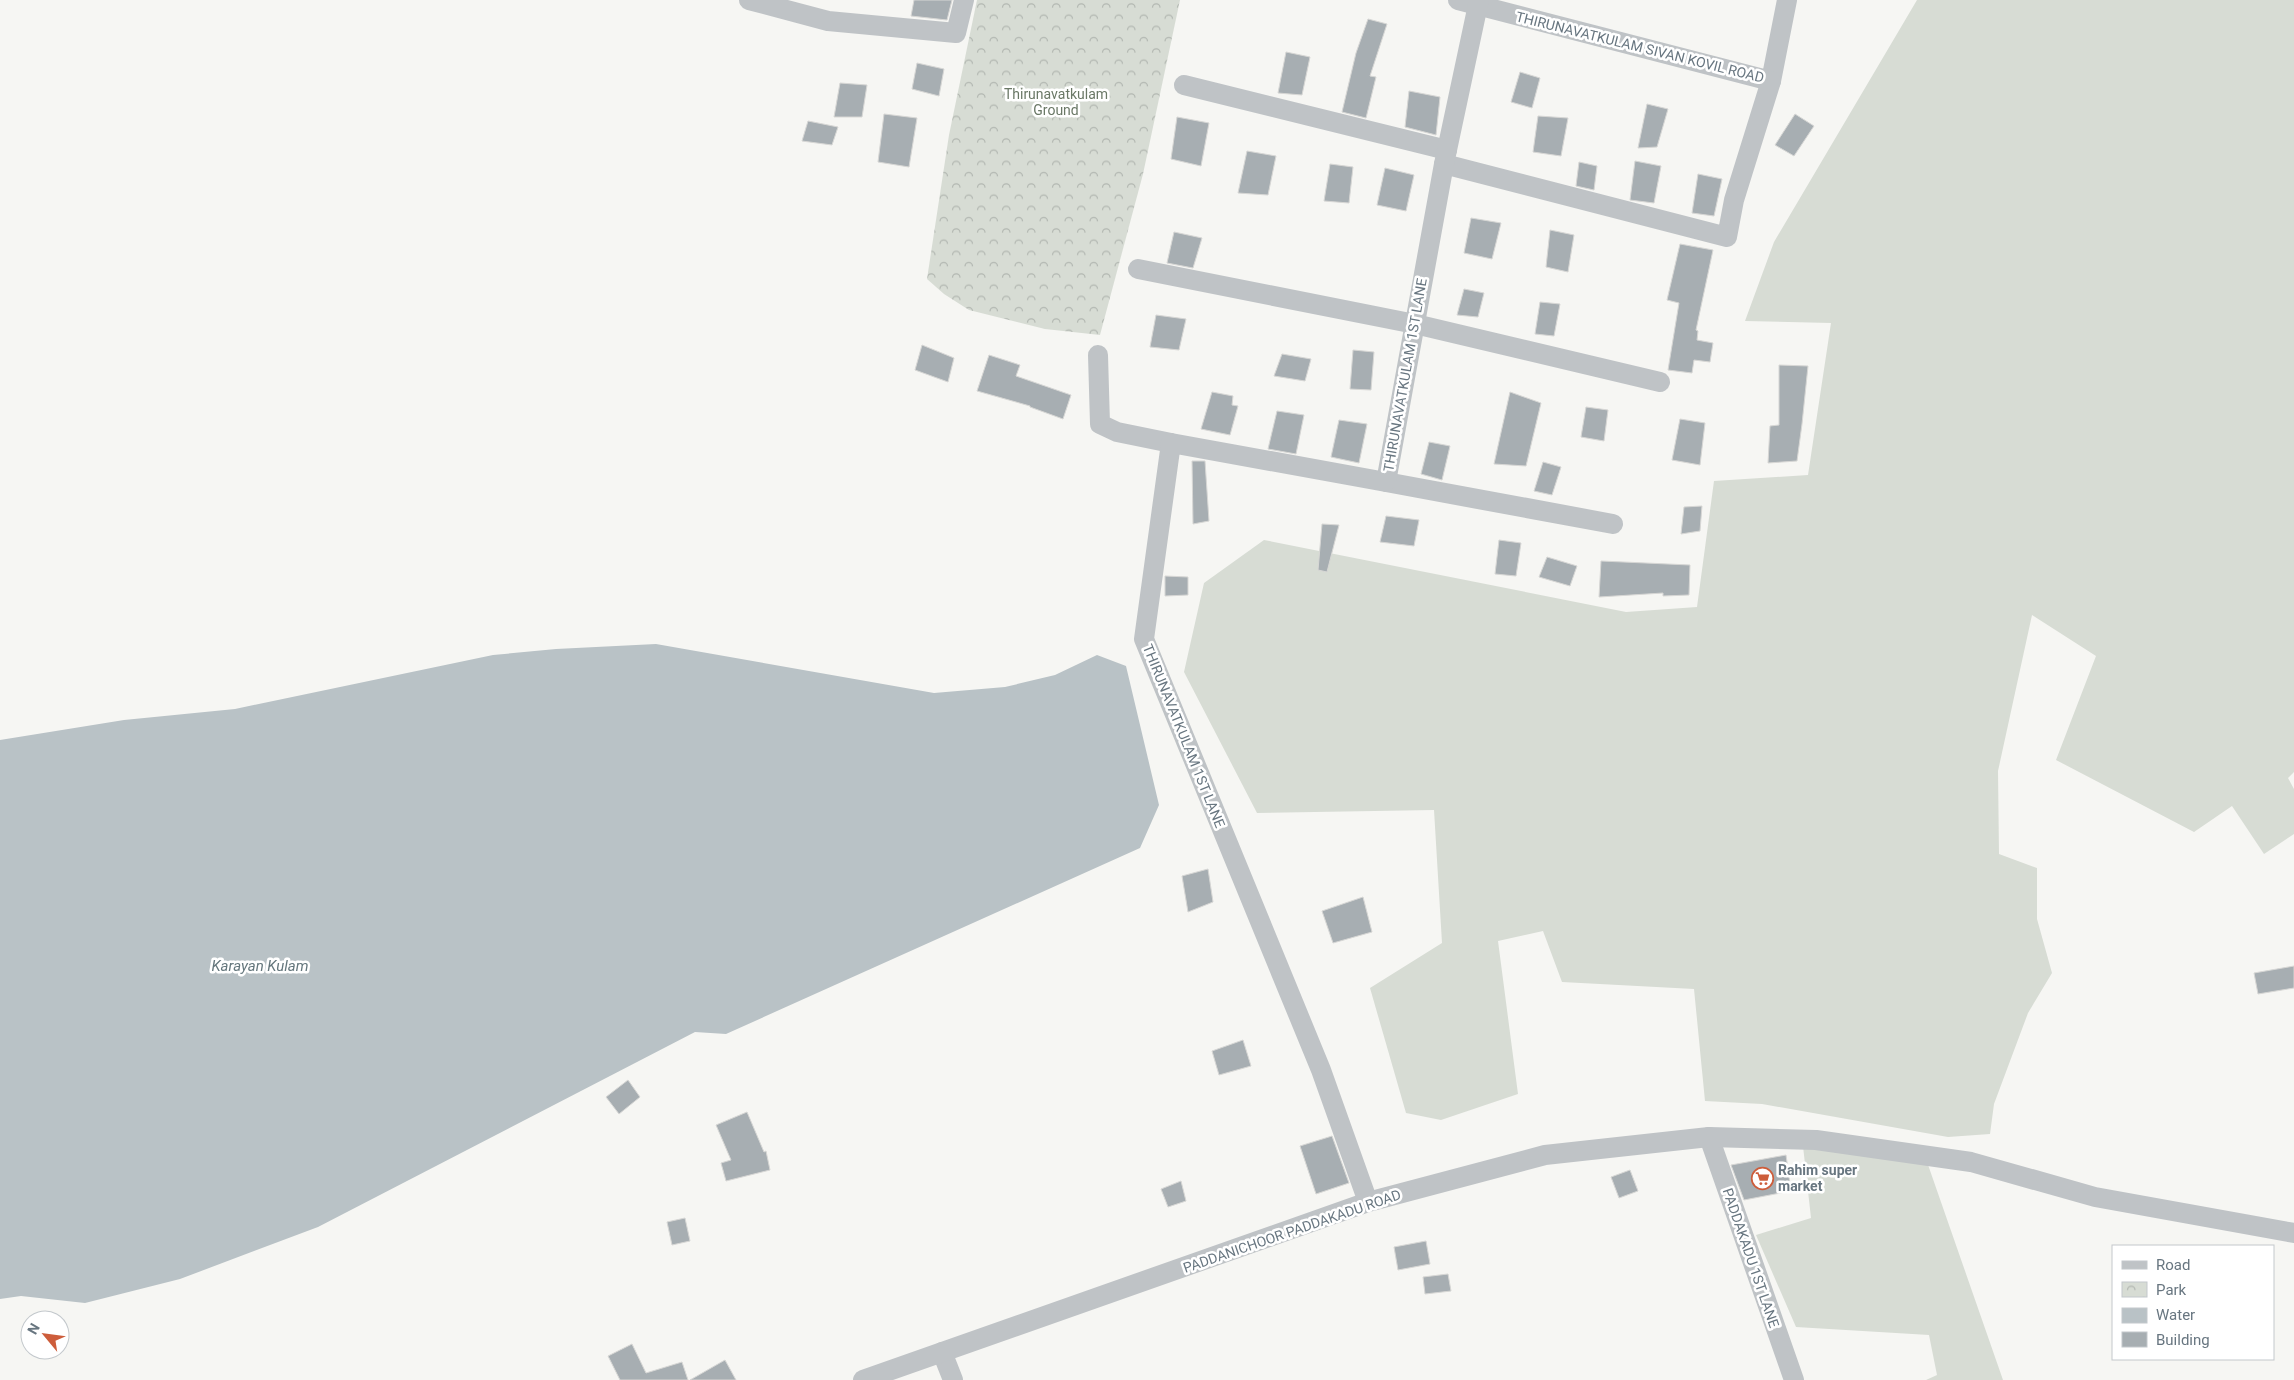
<svg xmlns="http://www.w3.org/2000/svg" width="2294" height="1380" font-family="Roboto,sans-serif">
<style>
.grass{fill:#d7dcd4}
.park{fill:url(#park-crowns)}
.water{fill:#b9c2c6}
.building{fill:#a7aeb2;stroke:#d7d7d5}
.lines{fill:none;stroke-linecap:round;stroke-linejoin:round}
.minor{stroke:#bfc3c6;stroke-width:20}
.labels{text-anchor:middle;stroke-width:5;stroke-linejoin:round;paint-order:stroke}
.street-label{font-size:14px;fill:#687680;stroke:#fff}
.park-label{font-size:14px;fill:#6a7866;stroke:#fff}
.poi-label{font-size:14px;font-weight:bold;fill:#687680;stroke:#fff;text-anchor:start}
.water-label{font-size:15px;font-style:italic;fill:#64767c;stroke:#fff}
</style>
<defs>
<pattern id="park-crowns" width="20" height="18" patternUnits="userSpaceOnUse" patternTransform="scale(1.25)"><rect width="20" height="18" fill="#d7dcd4"/><path d="M2 6a3 3 0 1 1 6 0M12 15a3 3 0 1 1 6 0" fill="none" stroke="#b2b7b1"/></pattern>
</defs>
<rect width="100%" height="100%" fill="#f6f6f3"/>
<g class="grass">
<path d="M 1917,0 L 2294,0 L 2294,772 L 2288,778 L 2294,789 L 2294,834 L 2264,854 L 2232,806 L 2194,832 L 2056,760 L 2096,656 L 2032,615 L 1998,771 L 1999,854 L 2037,868 L 2037,919 L 2052,973 L 2028,1013 L 1994,1104 L 1990,1134 L 1948,1137 L 1762,1104 L 1705,1101 L 1694,989 L 1562,982 L 1543,931 L 1498,941 L 1518,1094 L 1441,1120 L 1406,1113 L 1370,988 L 1442,943 L 1434,810 L 1257,813 L 1184,672 L 1204,583 L 1264,540 L 1626,612 L 1697,607 L 1714,481 L 1808,475 L 1831,323 L 1745,321 L 1774,242 Z"/>
<path d="M 1803,1146 L 1926,1159 L 2003,1380 L 1926,1380 L 1937,1375 L 1929,1335 L 1796,1327 L 1756,1235 L 1811,1218 Z"/>
</g>
<path class="park" d="M 977,0 L 1180,0 L 1143,174 L 1100,335 L 1045,329 L 969,310 L 944,294 L 927,279 L 949,135 Z"/>
<path class="water" d="M 656,644 L 934,693 L 1005,687 L 1055,675 L 1097,655 L 1126,666 L 1159,805 L 1140,848 L 726,1034 L 695,1032 L 318,1227 L 180,1279 L 85,1303 L 21,1296 L 0,1299 L 0,740 L 124,720 L 235,709 L 493,655 L 556,649 Z"/>
<g class="building">
<path d="M 914,0 L 952,0 L 947,20 L 911,16 Z"/>
<path d="M 1368,19 L 1387,24 L 1370,76 L 1376,77 L 1366,118 L 1342,112 L 1356,53 Z"/>
<path d="M 1286,52 L 1310,57 L 1302,95 L 1278,93 Z"/>
<path d="M 917,63 L 944,69 L 939,96 L 912,89 Z"/>
<path d="M 1520,72 L 1540,78 L 1532,108 L 1511,102 Z"/>
<path d="M 840,83 L 867,85 L 862,117 L 834,117 Z"/>
<path d="M 1409,91 L 1440,97 L 1436,135 L 1405,127 Z"/>
<path d="M 1647,104 L 1668,109 L 1657,147 L 1638,148 Z"/>
<path d="M 884,114 L 917,118 L 909,167 L 878,162 Z"/>
<path d="M 1795,114 L 1814,126 L 1794,156 L 1775,145 Z"/>
<path d="M 1538,116 L 1568,118 L 1561,156 L 1533,152 Z"/>
<path d="M 1177,117 L 1209,123 L 1201,166 L 1171,159 Z"/>
<path d="M 808,121 L 838,127 L 832,145 L 802,141 Z"/>
<path d="M 1247,151 L 1276,156 L 1268,195 L 1238,193 Z"/>
<path d="M 1635,161 L 1661,166 L 1654,203 L 1630,200 Z"/>
<path d="M 1579,162 L 1597,166 L 1594,190 L 1576,186 Z"/>
<path d="M 1330,164 L 1353,167 L 1349,203 L 1324,201 Z"/>
<path d="M 1385,168 L 1414,175 L 1406,211 L 1377,205 Z"/>
<path d="M 1698,174 L 1722,179 L 1714,216 L 1692,213 Z"/>
<path d="M 1471,218 L 1501,223 L 1492,259 L 1464,253 Z"/>
<path d="M 1550,230 L 1574,235 L 1568,272 L 1546,267 Z"/>
<path d="M 1174,232 L 1202,238 L 1193,268 L 1167,263 Z"/>
<path d="M 1680,244 L 1713,250 L 1696,330 L 1698,331 L 1697,340 L 1713,343 L 1710,362 L 1694,360 L 1692,373 L 1668,370 L 1679,303 L 1667,300 Z"/>
<path d="M 1464,289 L 1484,293 L 1478,317 L 1457,315 Z"/>
<path d="M 1540,302 L 1560,304 L 1554,336 L 1535,334 Z"/>
<path d="M 1156,315 L 1186,319 L 1179,350 L 1150,347 Z"/>
<path d="M 922,345 L 954,358 L 948,382 L 915,370 Z"/>
<path d="M 1353,350 L 1374,352 L 1371,390 L 1350,389 Z"/>
<path d="M 1282,354 L 1311,359 L 1305,381 L 1274,376 Z"/>
<path d="M 989,355 L 1020,365 L 1016,376 L 1071,395 L 1063,419 L 1030,407 L 1030,406 L 977,391 Z"/>
<path d="M 1779,365 L 1808,366 L 1802,424 L 1797,461 L 1768,463 L 1770,426 L 1779,425 Z"/>
<path d="M 1212,392 L 1233,396 L 1232,405 L 1238,406 L 1230,435 L 1201,429 Z"/>
<path d="M 1510,392 L 1541,403 L 1526,466 L 1494,464 Z"/>
<path d="M 1586,407 L 1608,410 L 1604,441 L 1581,437 Z"/>
<path d="M 1277,411 L 1304,415 L 1296,454 L 1268,449 Z"/>
<path d="M 1680,419 L 1705,423 L 1700,465 L 1672,460 Z"/>
<path d="M 1339,420 L 1367,424 L 1359,463 L 1331,457 Z"/>
<path d="M 1429,442 L 1450,446 L 1442,480 L 1421,474 Z"/>
<path d="M 1192,461 L 1205,461 L 1209,521 L 1193,524 Z"/>
<path d="M 1543,462 L 1561,467 L 1552,495 L 1534,491 Z"/>
<path d="M 1702,506 L 1700,531 L 1681,534 L 1684,507 Z"/>
<path d="M 1386,516 L 1419,520 L 1414,546 L 1380,542 Z"/>
<path d="M 1322,524 L 1339,525 L 1327,572 L 1318,570 Z"/>
<path d="M 1499,540 L 1521,543 L 1516,576 L 1495,574 Z"/>
<path d="M 1547,557 L 1577,566 L 1570,586 L 1539,577 Z"/>
<path d="M 1601,561 L 1690,565 L 1689,595 L 1663,596 L 1663,593 L 1599,597 Z"/>
<path d="M 1165,576 L 1188,577 L 1188,595 L 1165,596 Z"/>
<path d="M 1208,869 L 1213,902 L 1188,912 L 1182,876 Z"/>
<path d="M 1363,897 L 1372,932 L 1333,943 L 1322,911 Z"/>
<path d="M 2294,966 L 2294,988 L 2258,994 L 2254,973 Z"/>
<path d="M 1243,1040 L 1251,1066 L 1219,1075 L 1212,1051 Z"/>
<path d="M 628,1080 L 640,1097 L 619,1114 L 606,1097 Z"/>
<path d="M 747,1112 L 764,1152 L 766,1151 L 770,1170 L 726,1181 L 721,1163 L 731,1160 L 716,1125 Z"/>
<path d="M 1332,1136 L 1349,1183 L 1316,1194 L 1300,1146 Z"/>
<path d="M 1786,1155 L 1791,1191 L 1744,1200 L 1731,1165 Z"/>
<path d="M 1630,1170 L 1638,1191 L 1619,1198 L 1611,1177 Z"/>
<path d="M 1181,1181 L 1186,1201 L 1168,1207 L 1161,1189 Z"/>
<path d="M 685,1218 L 690,1241 L 672,1245 L 667,1222 Z"/>
<path d="M 1426,1241 L 1430,1264 L 1398,1270 L 1394,1247 Z"/>
<path d="M 1448,1274 L 1451,1291 L 1425,1294 L 1423,1277 Z"/>
<path d="M 632,1344 L 646,1373 L 682,1362 L 688,1380 L 620,1380 L 608,1356 Z"/>
<path d="M 725,1360 L 736,1380 L 690,1380 Z"/>
</g>
<g class="lines">
<g class="minor">
<path d="M 749,0 L 828,21 L 956,33 L 964,0"/>
<path d="M 1458,0 L 1771,81 L 1787,0"/>
<path d="M 1184,85 L 1447,150"/>
<path d="M 1444,164 L 1727,237 L 1734,200 L 1771,81"/>
<path d="M 1138,269 L 1415,324 L 1660,382"/>
<path d="M 1098,355 L 1100,424 L 1117,432 L 1171,443"/>
<path d="M 1386,482 L 1613,524"/>
<path d="M 1709,1137 L 1794,1380"/>
<path d="M 1368,1202 L 1321,1070 L 1144,639 L 1171,443 L 1386,482 L 1444,164 L 1479,0"/>
<path d="M 942,1352 L 953,1380"/>
<path d="M 863,1380 L 1368,1202 L 1545,1155 L 1709,1137 L 1816,1140 L 1971,1162 L 2095,1197 L 2294,1233"/>
</g>
</g>
<defs>
<symbol id="supermarket-ring" viewBox="-11 -11 22 22"><circle r="9.5" fill="#fff" stroke="#cd5d3b" stroke-width="1.5"/><path d="M-6-5.5h2.5l.6 2H6L4.5 2H-2.5L-4.4-4H-6ZM-1.5 3.2a1.3 1.3 0 1 0 .1 0ZM3 3.2a1.3 1.3 0 1 0 .1 0Z" fill="#cd5d3b"/></symbol>
</defs>
<g fill-rule="evenodd">
<use href="#supermarket-ring" x="1750" y="1166" width="25" height="25"/>
</g>
<g class="labels">
<g class="street-label">
<text transform="translate(1640 47) rotate(14)" y="5">THIRUNAVATKULAM SIVAN KOVIL ROAD</text>
<text transform="translate(1405 375) rotate(-80)" y="5">THIRUNAVATKULAM 1ST LANE</text>
<text transform="translate(1184 736) rotate(68)" y="5">THIRUNAVATKULAM 1ST LANE</text>
<text transform="translate(1292 1231) rotate(-19)" y="5">PADDANICHOOR PADDAKADU ROAD</text>
<text transform="translate(1751 1258) rotate(71)" y="5">PADDAKADU 1ST LANE</text>
</g>
<g class="park-label">
<text x="1056" y="99">Thirunavatkulam<tspan x="1056" dy="16">Ground</tspan></text>
</g>
<g class="poi-label">
<text x="1778" y="1175">Rahim super<tspan x="1778" dy="16">market</tspan></text>
</g>
<g class="water-label">
<text x="260" y="971">Karayan Kulam</text>
</g>
</g>
<rect x="2112" y="1245" width="162" height="115" fill="#ffffff" stroke="#c3c8cc"/>
<rect x="2122" y="1261" width="25" height="8" fill="#bfc3c6" stroke="#c3c8cc"/>
<text x="2156" y="1270" font-size="15" fill="#687680">Road</text>
<rect x="2122" y="1282" width="25" height="15" fill="url(#park-crowns)" stroke="#c3c8cc"/>
<text x="2156" y="1295" font-size="15" fill="#687680">Park</text>
<rect x="2122" y="1308" width="25" height="15" fill="#b9c2c6" stroke="#c3c8cc"/>
<text x="2156" y="1320" font-size="15" fill="#687680">Water</text>
<rect x="2122" y="1332" width="25" height="15" fill="#a7aeb2" stroke="#c3c8cc"/>
<text x="2156" y="1345" font-size="15" fill="#687680">Building</text>
<g transform="translate(45 1335) rotate(299)"><circle r="24" fill="#ffffff" stroke="#c3c8cc"/>
<path d="M0-4L9 19L0 12L-9 19Z" fill="#cd5d3b"/>
<text y="-8" font-size="14" font-weight="bold" text-anchor="middle" fill="#687680">N</text>
</g>
</svg>
